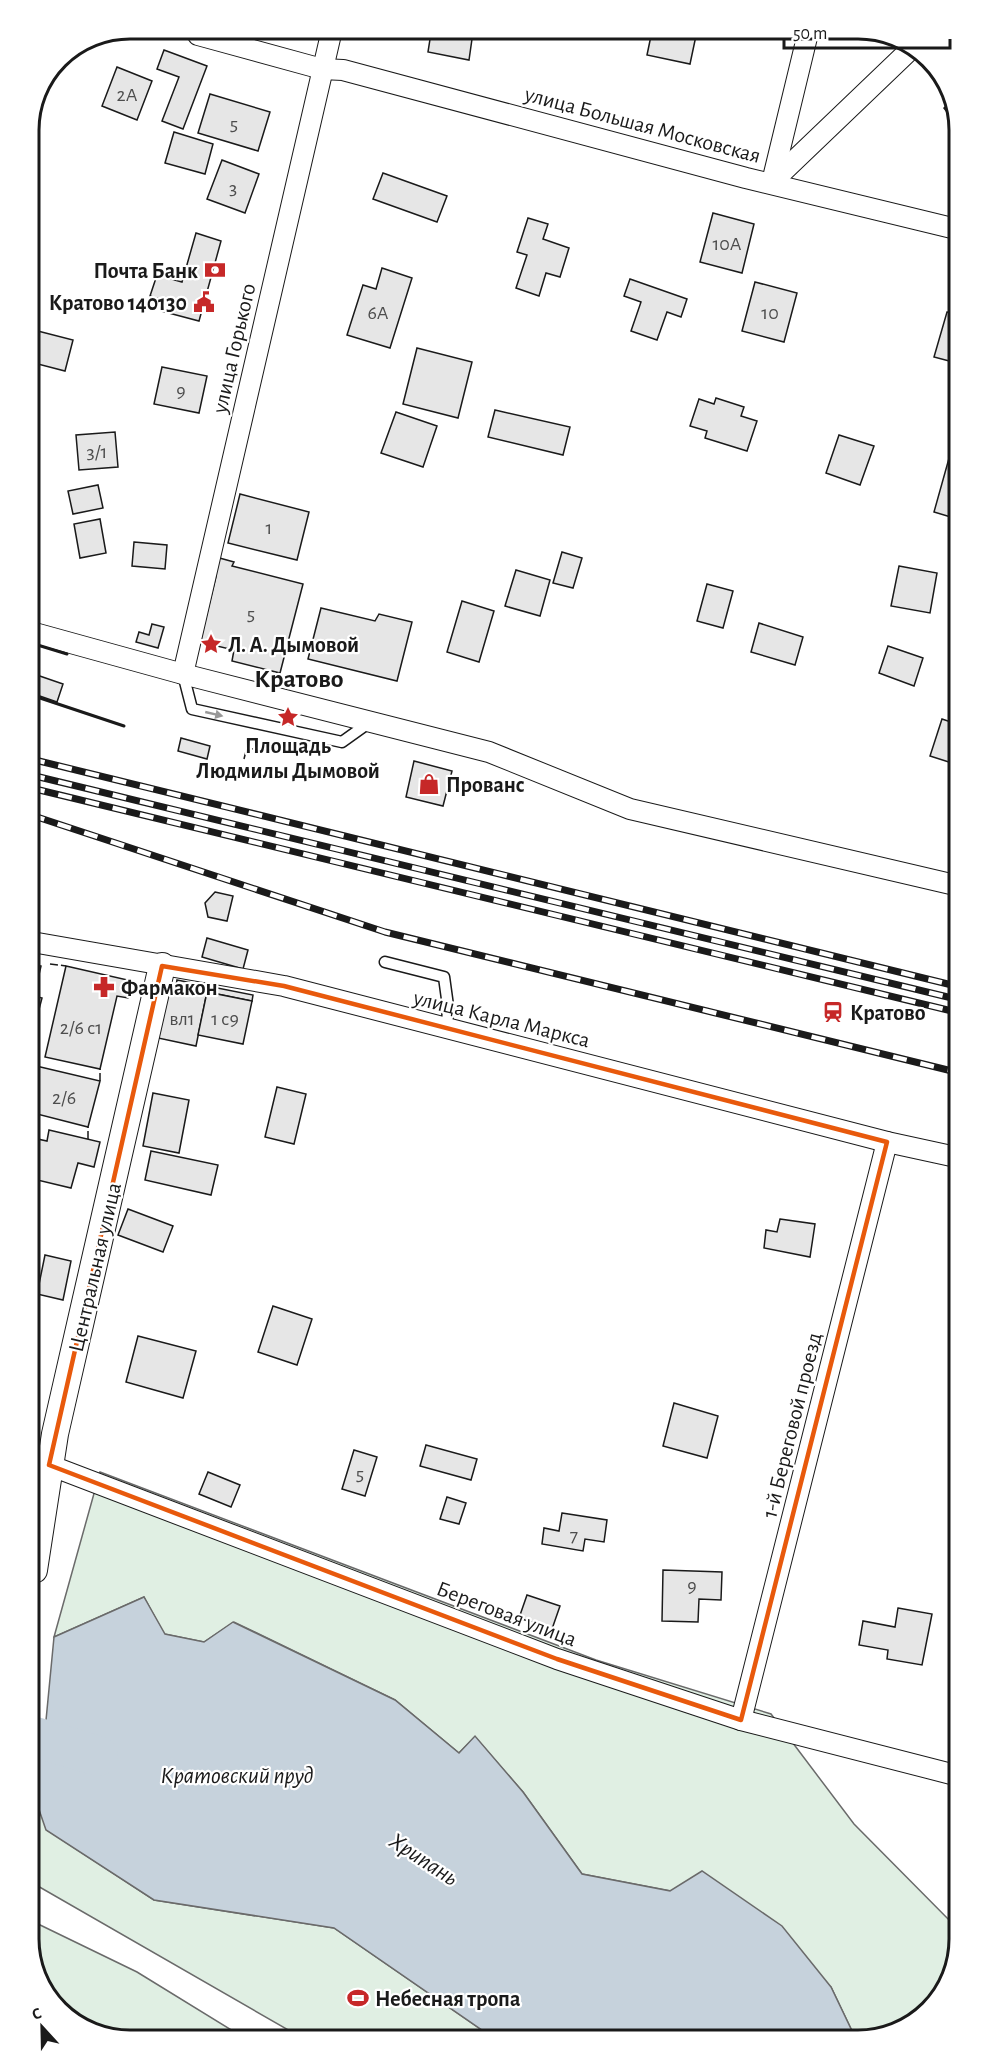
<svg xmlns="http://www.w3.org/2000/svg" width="988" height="2069" font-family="'Alegreya Sans',sans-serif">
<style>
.green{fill:#e0efe3;stroke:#6a6a6a;stroke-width:1.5}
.water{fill:#c6d2dc;stroke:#6a6a6a;stroke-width:1.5}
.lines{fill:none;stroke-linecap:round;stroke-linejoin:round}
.river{stroke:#c6d2dc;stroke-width:40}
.building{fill:#e6e6e6;stroke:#1a1a1a;stroke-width:1.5}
.service-casing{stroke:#1a1a1a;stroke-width:13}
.minor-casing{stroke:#1a1a1a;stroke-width:22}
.tertiary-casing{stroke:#1a1a1a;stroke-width:28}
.service{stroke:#fff;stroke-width:10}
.minor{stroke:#fff;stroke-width:20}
.tertiary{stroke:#fff;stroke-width:26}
.rail-casing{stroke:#1a1a1a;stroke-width:7}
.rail{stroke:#fff;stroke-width:4.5;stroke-dasharray:14;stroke-linecap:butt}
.fence{stroke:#1a1a1a;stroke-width:1.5;stroke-dasharray:8 3;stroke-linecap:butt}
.wall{stroke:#1a1a1a;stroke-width:3}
.oneway{fill:#989898}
.marked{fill:none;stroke:#e8590c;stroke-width:4.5;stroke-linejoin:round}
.labels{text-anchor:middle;stroke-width:4.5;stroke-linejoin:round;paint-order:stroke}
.number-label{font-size:20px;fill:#4d4d4d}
.street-label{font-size:22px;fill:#1a1a1a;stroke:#fff}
.poi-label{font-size:22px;font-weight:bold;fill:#1a1a1a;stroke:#fff;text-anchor:start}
.water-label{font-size:24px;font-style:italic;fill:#1a1a1a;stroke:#fff}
.quarter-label{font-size:26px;font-weight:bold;fill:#1a1a1a;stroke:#fff}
.rim{fill:none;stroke:#1a1a1a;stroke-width:3}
</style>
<rect width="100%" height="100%" fill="#fff"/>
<g class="green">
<path d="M 100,1472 L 596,1660 L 771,1714 L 854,1824 L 959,1930 L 959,1939 L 942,1996 L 897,2033 L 853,2033 L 831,1987 L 671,1891 L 582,1874 L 523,1792 L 475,1737 L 459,1753 L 395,1700 L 234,1622 L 204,1642 L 164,1634 L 144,1597 L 54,1637 Z"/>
<path d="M 35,1798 L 47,1830 L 154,1900 L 334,1928 L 492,2037 L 304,2039 L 36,1885 Z"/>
<path d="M 36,1923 L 137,1972 L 246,2039 L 124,2040 L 68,2020 L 36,1978 Z"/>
</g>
<path class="water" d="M 144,1597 L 165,1634 L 204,1642 L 233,1622 L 395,1700 L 459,1753 L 475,1736 L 523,1792 L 582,1874 L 670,1891 L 702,1871 L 782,1926 L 831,1987 L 853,2033 L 492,2037 L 334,1928 L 154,1900 L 46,1830 L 35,1798 L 35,1771 L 44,1741 L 54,1637 Z"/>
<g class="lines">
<path class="river" d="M 35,1737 L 98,1756"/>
</g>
<g class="building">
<path d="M 652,31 L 697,31 L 690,64 L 647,55 Z"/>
<path d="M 473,32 L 469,60 L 428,52 L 431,33 Z"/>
<path d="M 164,50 L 207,66 L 183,129 L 162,121 L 179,77 L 157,69 Z"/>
<path d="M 117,67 L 152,81 L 137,120 L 102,106 Z"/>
<path d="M 210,94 L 270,112 L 258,151 L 198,133 Z"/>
<path d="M 952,101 L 952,118 L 944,108 Z"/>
<path d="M 174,132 L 213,144 L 205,174 L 165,163 Z"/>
<path d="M 222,160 L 259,174 L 245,213 L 207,199 Z"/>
<path d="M 383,173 L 447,196 L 437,222 L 373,199 Z"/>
<path d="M 713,213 L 754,224 L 742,273 L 700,262 Z"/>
<path d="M 528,218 L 548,224 L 543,239 L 569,248 L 560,277 L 546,273 L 539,296 L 516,288 L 527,255 L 517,252 Z"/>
<path d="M 196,233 L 221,241 L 199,321 L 161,311 L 164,300 L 150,296 L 157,275 L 182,282 Z"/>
<path d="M 382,268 L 412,278 L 390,348 L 347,335 L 363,285 L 376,289 Z"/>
<path d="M 630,279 L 687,299 L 681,317 L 667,312 L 657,340 L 631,331 L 641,302 L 624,296 Z"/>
<path d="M 755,282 L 797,293 L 784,342 L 742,331 Z"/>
<path d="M 947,312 L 953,313 L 953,362 L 934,357 Z"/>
<path d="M 30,329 L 73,340 L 65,371 L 30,362 Z"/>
<path d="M 417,348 L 472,362 L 458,418 L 403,404 Z"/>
<path d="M 162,367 L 207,376 L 199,413 L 154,404 Z"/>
<path d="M 716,398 L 744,407 L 741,416 L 757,421 L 747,451 L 705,438 L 707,431 L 690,426 L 699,399 L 714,404 Z"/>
<path d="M 495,410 L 570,427 L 563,455 L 488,437 Z"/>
<path d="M 396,412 L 437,426 L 423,467 L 381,453 Z"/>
<path d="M 115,432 L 118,467 L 79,470 L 76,435 Z"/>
<path d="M 839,435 L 874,446 L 860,485 L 826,473 Z"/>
<path d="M 953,444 L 954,518 L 934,512 Z"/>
<path d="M 98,485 L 103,508 L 73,514 L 68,491 Z"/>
<path d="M 240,494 L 309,512 L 297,560 L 228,543 Z"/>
<path d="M 100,519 L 106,553 L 80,558 L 74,524 Z"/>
<path d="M 134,542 L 167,545 L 165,569 L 132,566 Z"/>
<path d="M 562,552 L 582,558 L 573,588 L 553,583 Z"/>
<path d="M 216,557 L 234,562 L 232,566 L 303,584 L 280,673 L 232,661 L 234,650 L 200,642 L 216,576 L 212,575 Z"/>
<path d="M 899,566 L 937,573 L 930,613 L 891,606 Z"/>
<path d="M 516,570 L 550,580 L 540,616 L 505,606 Z"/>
<path d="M 707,584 L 733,591 L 723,628 L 697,621 Z"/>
<path d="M 462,601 L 494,611 L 479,662 L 447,652 Z"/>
<path d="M 321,608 L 375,621 L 379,614 L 412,622 L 397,681 L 308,659 Z"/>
<path d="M 759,623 L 803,637 L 795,665 L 751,652 Z"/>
<path d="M 152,624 L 164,627 L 158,648 L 136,642 L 139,632 L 149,635 Z"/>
<path d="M 888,646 L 923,658 L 914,686 L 879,673 Z"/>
<path d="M 31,673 L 63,684 L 57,702 L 31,693 Z"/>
<path d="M 942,719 L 954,723 L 955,764 L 930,756 Z"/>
<path d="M 181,738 L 210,746 L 207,759 L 178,751 Z"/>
<path d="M 414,761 L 452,771 L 443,806 L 406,797 Z"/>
<path d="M 215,892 L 233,896 L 227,921 L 208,917 L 205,903 Z"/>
<path d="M 207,938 L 248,950 L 243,969 L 202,957 Z"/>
<path d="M 32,964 L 41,966 L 34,996 L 42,998 L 32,1036 Z"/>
<path d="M 66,966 L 132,981 L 128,998 L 117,996 L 100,1069 L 45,1057 Z"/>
<path d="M 177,980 L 253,995 L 252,1001 L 207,992 L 196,1046 L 158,1038 L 168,990 L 175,991 Z"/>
<path d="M 207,992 L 252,1001 L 243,1044 L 198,1035 Z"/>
<path d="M 32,1065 L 100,1081 L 88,1127 L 33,1113 Z"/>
<path d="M 277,1087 L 306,1094 L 294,1144 L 265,1137 Z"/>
<path d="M 153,1093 L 189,1100 L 179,1153 L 143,1146 Z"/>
<path d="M 49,1130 L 100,1142 L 94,1167 L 78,1163 L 71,1188 L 33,1179 L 33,1138 L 47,1141 Z"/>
<path d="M 151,1151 L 218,1165 L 211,1195 L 145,1180 Z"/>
<path d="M 128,1209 L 173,1226 L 163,1252 L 118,1235 Z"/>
<path d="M 780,1219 L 815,1224 L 810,1257 L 764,1248 L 766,1230 L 777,1232 Z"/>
<path d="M 45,1255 L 71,1261 L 63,1300 L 37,1294 Z"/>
<path d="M 273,1306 L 312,1319 L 297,1365 L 258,1352 Z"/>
<path d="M 138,1336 L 196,1351 L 183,1398 L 126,1382 Z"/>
<path d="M 674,1403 L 718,1416 L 707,1458 L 663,1446 Z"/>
<path d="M 426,1445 L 477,1459 L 471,1480 L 420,1466 Z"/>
<path d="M 354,1450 L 377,1457 L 365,1496 L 342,1489 Z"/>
<path d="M 208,1472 L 240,1485 L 231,1507 L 199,1494 Z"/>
<path d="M 447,1497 L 466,1503 L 459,1524 L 440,1519 Z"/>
<path d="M 562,1513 L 607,1520 L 604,1542 L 585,1539 L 583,1551 L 542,1544 L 544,1528 L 559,1531 Z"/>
<path d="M 663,1570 L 722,1572 L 721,1600 L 699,1599 L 698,1622 L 662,1621 Z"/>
<path d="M 527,1595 L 560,1606 L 552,1629 L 519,1618 Z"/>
<path d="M 898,1608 L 932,1614 L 922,1665 L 887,1659 L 888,1650 L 859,1645 L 863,1621 L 895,1627 Z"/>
</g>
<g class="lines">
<defs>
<g id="service">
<path d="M 183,674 L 192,709 L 342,742 L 370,722"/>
<path d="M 385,962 L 444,977 L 448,1006 L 447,1028"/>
</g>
<g id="minor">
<path d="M 198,35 L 322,69 L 343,70 L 746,178 L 952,228"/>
<path d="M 772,182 L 913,47"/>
<path d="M 772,182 L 809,29"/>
<path d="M 31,632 L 183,674 L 489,752 L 630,809 L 955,885"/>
<path d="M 183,674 L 331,34"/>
<path d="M 32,942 L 284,986 L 887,1142 L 956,1157"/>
<path d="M 49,1465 L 557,1659 L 741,1720 L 959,1776"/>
<path d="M 741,1720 L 887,1142"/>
</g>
<path id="tertiary" d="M 34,1570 L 55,1434 L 162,966"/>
</defs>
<use href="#service" class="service-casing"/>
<use href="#minor" class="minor-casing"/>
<use href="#tertiary" class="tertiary-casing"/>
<use href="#service" class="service"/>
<use href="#minor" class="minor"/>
<use href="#tertiary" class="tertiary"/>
<defs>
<g id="rail">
<path d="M 31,759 L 956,986"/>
<path d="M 31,775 L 956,999"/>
<path d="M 31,788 L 956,1012"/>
<path d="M 31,815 L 385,932 L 956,1072"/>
</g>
</defs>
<use href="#rail" class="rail-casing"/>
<use href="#rail" class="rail"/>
<g class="fence">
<path d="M 244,759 L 247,747 L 262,752"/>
<path d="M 50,964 L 66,966"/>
<path d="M 100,1081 L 100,1069"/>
<path d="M 88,1139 L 88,1127"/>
</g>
<g class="wall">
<path d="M 31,643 L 67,654"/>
<path d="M 31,695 L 124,726"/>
</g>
</g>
<defs><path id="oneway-solid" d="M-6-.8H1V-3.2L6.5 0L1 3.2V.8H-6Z" transform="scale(1.5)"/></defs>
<use class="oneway" href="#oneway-solid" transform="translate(214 714) rotate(13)"/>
<path class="marked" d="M 162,966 L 284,986 L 887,1142 L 741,1720 L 557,1659 L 49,1465 Z"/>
<defs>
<symbol id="bank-bare" viewBox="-9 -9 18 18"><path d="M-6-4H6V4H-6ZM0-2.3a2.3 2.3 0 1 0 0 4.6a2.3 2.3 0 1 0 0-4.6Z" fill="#c62828" stroke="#fff" stroke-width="2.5" paint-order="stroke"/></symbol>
<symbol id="civic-bare" viewBox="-9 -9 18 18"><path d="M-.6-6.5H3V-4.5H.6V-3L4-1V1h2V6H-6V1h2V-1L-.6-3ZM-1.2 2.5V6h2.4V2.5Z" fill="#c62828" stroke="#fff" stroke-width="2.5" paint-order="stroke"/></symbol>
<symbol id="sight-bare" viewBox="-9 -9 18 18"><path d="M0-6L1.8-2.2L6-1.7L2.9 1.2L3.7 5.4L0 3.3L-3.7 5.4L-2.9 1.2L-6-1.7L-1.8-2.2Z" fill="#c62828" stroke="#fff" stroke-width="2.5" paint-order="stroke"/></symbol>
<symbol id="shop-bare" viewBox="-9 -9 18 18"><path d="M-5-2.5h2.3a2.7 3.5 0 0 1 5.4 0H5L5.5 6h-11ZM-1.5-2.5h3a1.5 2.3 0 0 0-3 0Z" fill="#c62828" stroke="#fff" stroke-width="2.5" paint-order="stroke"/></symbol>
<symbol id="pharmacy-bare" viewBox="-9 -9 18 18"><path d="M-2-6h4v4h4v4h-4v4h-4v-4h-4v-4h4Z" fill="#c62828" stroke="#fff" stroke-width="2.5" paint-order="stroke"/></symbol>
<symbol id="station-bare" viewBox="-9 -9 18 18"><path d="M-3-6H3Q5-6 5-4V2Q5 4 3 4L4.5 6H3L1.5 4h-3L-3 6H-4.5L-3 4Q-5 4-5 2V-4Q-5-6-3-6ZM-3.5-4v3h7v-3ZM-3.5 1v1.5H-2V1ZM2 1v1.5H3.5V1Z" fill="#c62828" stroke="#fff" stroke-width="2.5" paint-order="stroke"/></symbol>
<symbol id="stadium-bare" viewBox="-9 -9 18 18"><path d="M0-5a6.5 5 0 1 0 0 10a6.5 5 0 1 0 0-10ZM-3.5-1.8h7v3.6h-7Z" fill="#c62828" stroke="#fff" stroke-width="2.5" paint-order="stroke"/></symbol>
</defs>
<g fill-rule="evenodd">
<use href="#bank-bare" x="200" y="255" width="30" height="30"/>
<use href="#civic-bare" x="189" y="287" width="30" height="30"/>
<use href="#sight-bare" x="196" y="629" width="30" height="30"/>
<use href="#sight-bare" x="273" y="702" width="30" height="30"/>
<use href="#shop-bare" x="414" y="769" width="30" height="30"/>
<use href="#pharmacy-bare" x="89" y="972" width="30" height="30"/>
<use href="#station-bare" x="818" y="997" width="30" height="30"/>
<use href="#stadium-bare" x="343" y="1983" width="30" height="30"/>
</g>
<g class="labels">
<g class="number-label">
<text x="127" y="101">2А</text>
<text x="234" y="130">5</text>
<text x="233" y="194">3</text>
<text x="727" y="250">10А</text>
<text x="378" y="319">6А</text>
<text x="770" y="319">10</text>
<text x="181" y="397">9</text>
<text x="97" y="458">3/1</text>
<text x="269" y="534">1</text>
<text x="251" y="620">5</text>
<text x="182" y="1025">вл1</text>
<text x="225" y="1025">1 с9</text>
<text x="81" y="1034">2/6 с1</text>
<text x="64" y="1104">2/6</text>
<text x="360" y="1480">5</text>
<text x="574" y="1542">7</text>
<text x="692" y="1592">9</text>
</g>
<g class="street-label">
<text transform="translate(643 124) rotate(15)" y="8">улица Большая Московская</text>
<text transform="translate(233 348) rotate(-77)" y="8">улица Горького</text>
<text transform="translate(502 1018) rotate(14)" y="8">улица Карла Маркса</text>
<text transform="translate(94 1267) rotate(-77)" y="8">Центральная улица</text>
<text transform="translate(791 1425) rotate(-76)" y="8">1-й Береговой проезд</text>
<text transform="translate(507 1613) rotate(21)" y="8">Береговая улица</text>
</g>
<g class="poi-label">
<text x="198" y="278" text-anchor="end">Почта Банк</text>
<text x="187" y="310" text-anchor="end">Кратово 140130</text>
<text x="228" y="652">Л. А. Дымовой</text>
<text x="288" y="753" text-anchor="middle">Площадь<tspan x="288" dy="25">Людмилы Дымовой</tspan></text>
<text x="446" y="792">Прованс</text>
<text x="121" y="995">Фармакон</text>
<text x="850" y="1020">Кратово</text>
<text x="375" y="2006">Небесная тропа</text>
</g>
<g class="water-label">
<text x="237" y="1783">Кратовский пруд</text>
<text transform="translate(424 1859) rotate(33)" y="8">Хрипань</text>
</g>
<g class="quarter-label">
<text x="299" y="687">Кратово</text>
</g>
</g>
<path d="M0 0H988V2069H0ZM130 39H858A91 91 0 0 1 949 130V1939A91 91 0 0 1 858 2030H130A91 91 0 0 1 39 1939V130A91 91 0 0 1 130 39Z" fill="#fff" fill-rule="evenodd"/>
<path class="rim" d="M130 39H858A91 91 0 0 1 949 130V1939A91 91 0 0 1 858 2030H130A91 91 0 0 1 39 1939V130A91 91 0 0 1 130 39Z"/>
<g transform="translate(42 2027) rotate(338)" stroke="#ffffff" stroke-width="4.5" paint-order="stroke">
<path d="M0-4.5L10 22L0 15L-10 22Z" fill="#1a1a1a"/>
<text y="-9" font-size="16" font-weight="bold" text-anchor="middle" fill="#1a1a1a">С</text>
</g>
<path d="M784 39v9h166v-9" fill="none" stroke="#1a1a1a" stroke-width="3"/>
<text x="793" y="39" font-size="18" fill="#1a1a1a" stroke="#ffffff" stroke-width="4.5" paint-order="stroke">50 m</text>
</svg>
